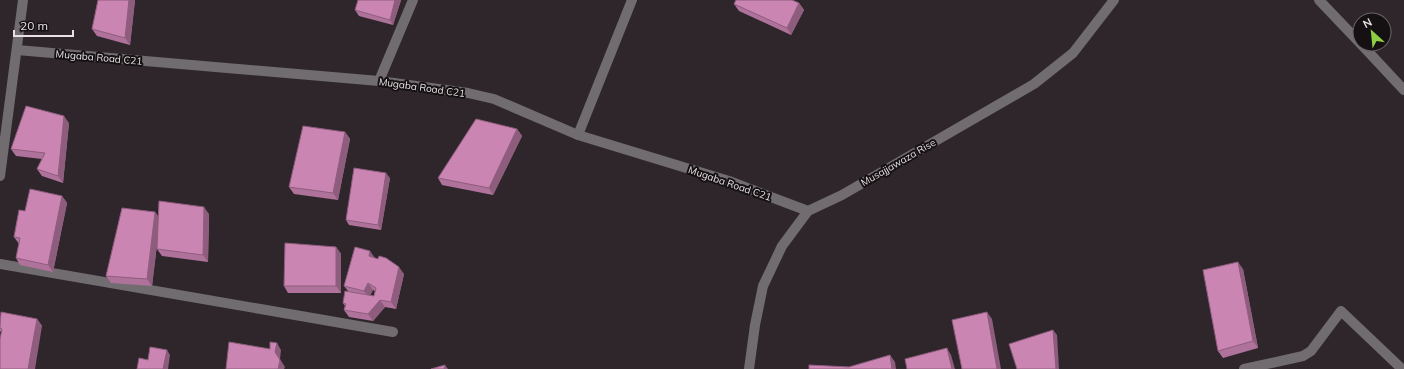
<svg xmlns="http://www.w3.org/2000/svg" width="1404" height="369" font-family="Mulish,sans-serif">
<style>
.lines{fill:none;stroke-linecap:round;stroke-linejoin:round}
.minor{stroke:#716c6f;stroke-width:10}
.wall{fill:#af729a;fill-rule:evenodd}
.shaded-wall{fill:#8e5d7d}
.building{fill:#cb85b3;stroke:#8e5d7d}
.labels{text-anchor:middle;stroke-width:4;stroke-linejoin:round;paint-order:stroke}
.street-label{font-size:10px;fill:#e7e1e5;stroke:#151113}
</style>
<rect width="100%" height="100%" fill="#2f262c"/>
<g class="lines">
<g class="minor">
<path d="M 1319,0 L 1360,43"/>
<path d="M 1361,44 L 1404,90"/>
<path d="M 17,50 L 379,81 L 468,93 L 494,99 L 578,135 L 729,181 L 808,211"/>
<path d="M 379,81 L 413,0"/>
<path d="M 578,135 L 632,0"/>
<path d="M 0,176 L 23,0"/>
<path d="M 0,264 L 393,332"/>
<path d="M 749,369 L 755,325 L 763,286 L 782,246 L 808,211 L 842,195 L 1034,84 L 1073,53 L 1114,0"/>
<path d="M 1244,369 L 1303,356 L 1311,351 L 1341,311 L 1402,369"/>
</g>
</g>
<g class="wall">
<path d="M 135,0 L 130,45 L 97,36 L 92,29 Z"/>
<path d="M 401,0 L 393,25 L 359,16 L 355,10 Z"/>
<path d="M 799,3 L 804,10 L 791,35 L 739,11 L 734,4 Z"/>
<path d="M 69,123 L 63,183 L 42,176 L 37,169 L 42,159 L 16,156 L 11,149 Z"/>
<path d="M 517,129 L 522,136 L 493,195 L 442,185 L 438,178 Z"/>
<path d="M 345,132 L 350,139 L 338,200 L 294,194 L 289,187 Z"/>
<path d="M 390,178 L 381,230 L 349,225 L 346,220 Z"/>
<path d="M 62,196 L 67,203 L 53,272 L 20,265 L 16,258 L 19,244 L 14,237 L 25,211 Z"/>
<path d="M 155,212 L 158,216 L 209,214 L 208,262 L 162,256 L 157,249 L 157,245 L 152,286 L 111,283 L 106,276 Z"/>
<path d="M 336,247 L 341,254 L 341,293 L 288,293 L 284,286 Z"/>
<path d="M 375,258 L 404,274 L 396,309 L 385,307 L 373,321 L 349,317 L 344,310 L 345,306 L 343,303 L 348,291 L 344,286 ZM 373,290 L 375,291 L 374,296 L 370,295 Z"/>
<path d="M 1243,269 L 1258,348 L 1223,358 L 1218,351 Z"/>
<path d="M 0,316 L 37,319 L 42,326 L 0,339 L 2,333 L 0,331 Z"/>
</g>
<g class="shaded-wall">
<path d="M 129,0 L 135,0 L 130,45 L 125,38 Z"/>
<path d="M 395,0 L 401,0 L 393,25 L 390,20 Z"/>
<path d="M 799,3 L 804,10 L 791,35 L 787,28 Z"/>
<path d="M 64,116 L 69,123 L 63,183 L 58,176 Z"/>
<path d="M 517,129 L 522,136 L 493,195 L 489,188 Z"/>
<path d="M 345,132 L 350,139 L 338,200 L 333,193 Z"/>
<path d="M 386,173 L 390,178 L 381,230 L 378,225 Z"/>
<path d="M 62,196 L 67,203 L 53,272 L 48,265 Z"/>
<path d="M 204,207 L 209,214 L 208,262 L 203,255 Z"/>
<path d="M 155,212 L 160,219 L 152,286 L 147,279 Z"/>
<path d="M 336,247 L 341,254 L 341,293 L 336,286 Z"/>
<path d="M 370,251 L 375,258 L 369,256 Z"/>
<path d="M 1238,262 L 1243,269 L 1258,348 L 1253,341 Z"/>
<path d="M 399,267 L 404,274 L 396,309 L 391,302 Z"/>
<path d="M 368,283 L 373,290 L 369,298 L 364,291 Z"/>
<path d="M 380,300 L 385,307 L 373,321 L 368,314 Z"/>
<path d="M 987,312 L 992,319 L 1001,369 L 997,369 Z"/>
<path d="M 37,319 L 42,326 L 35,369 L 28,369 Z"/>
<path d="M 1053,330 L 1057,335 L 1059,369 L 1056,369 Z"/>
<path d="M 277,343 L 281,350 L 280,359 L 285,367 L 284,369 L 278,369 L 275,352 Z"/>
<path d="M 947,348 L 951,355 L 955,369 L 952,369 Z"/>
<path d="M 167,350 L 170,355 L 168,369 L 163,369 Z"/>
<path d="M 890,355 L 895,362 L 896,369 L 892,369 Z"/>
<path d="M 445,365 L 448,369 L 444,369 Z"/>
</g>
<g class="building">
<path d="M 98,0 L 129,0 L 125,38 L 92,29 Z"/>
<path d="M 358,0 L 395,0 L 390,20 L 355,10 Z"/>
<path d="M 736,0 L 792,0 L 799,3 L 787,28 L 734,4 Z"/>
<path d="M 26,106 L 64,116 L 58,176 L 37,169 L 45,153 L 11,149 Z"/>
<path d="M 476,119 L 517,129 L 489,188 L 438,178 Z"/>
<path d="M 303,126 L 345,132 L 333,193 L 289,187 Z"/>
<path d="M 354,168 L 386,173 L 378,225 L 346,220 Z"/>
<path d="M 30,189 L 62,196 L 48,265 L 16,258 L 20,238 L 14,237 L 19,210 L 25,211 Z"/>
<path d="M 159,201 L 204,207 L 203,255 L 157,249 Z"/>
<path d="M 122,208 L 155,212 L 147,279 L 106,276 Z"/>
<path d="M 285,243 L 336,247 L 336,286 L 284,286 Z"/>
<path d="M 355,247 L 370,251 L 369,256 L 378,259 L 379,256 L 386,258 L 399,267 L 391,302 L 380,300 L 368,314 L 344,310 L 346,304 L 343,303 L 345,291 L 374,296 L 376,288 L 368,283 L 364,291 L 344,286 Z"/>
<path d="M 1238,262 L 1253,341 L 1218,351 L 1203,270 Z"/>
<path d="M 1,312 L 37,319 L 28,369 L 0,369 L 0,339 L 2,329 L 0,328 Z"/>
<path d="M 987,312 L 997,369 L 962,369 L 952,320 Z"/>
<path d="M 1053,330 L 1056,369 L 1017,369 L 1009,344 Z"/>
<path d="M 229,342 L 270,349 L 270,342 L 277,343 L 275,352 L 280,360 L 278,369 L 226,369 Z"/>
<path d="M 150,347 L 167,350 L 163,369 L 137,369 L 139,358 L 148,360 Z"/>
<path d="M 947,348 L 952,369 L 907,369 L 905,359 Z"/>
<path d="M 890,355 L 892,369 L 809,369 L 809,365 L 849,367 Z"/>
<path d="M 445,365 L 444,369 L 431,369 Z"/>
</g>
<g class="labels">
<g class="street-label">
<text transform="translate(99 57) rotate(5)" y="4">Mugaba Road C21</text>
<text transform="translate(422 87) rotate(8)" y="4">Mugaba Road C21</text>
<text transform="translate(898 162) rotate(-30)" y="4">Musajjawaza Rise</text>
<text transform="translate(730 183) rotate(19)" y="4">Mugaba Road C21</text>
</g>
</g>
<g transform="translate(1372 32) rotate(333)"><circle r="19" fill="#151113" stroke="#696467"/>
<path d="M0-3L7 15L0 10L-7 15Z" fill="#8ece43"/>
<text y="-6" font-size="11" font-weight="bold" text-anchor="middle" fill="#e7e1e5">N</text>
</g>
<path d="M14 30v6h59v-6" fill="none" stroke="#e7e1e5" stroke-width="2"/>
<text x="20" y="30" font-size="12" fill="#e7e1e5" stroke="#151113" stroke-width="3" paint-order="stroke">20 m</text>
</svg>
